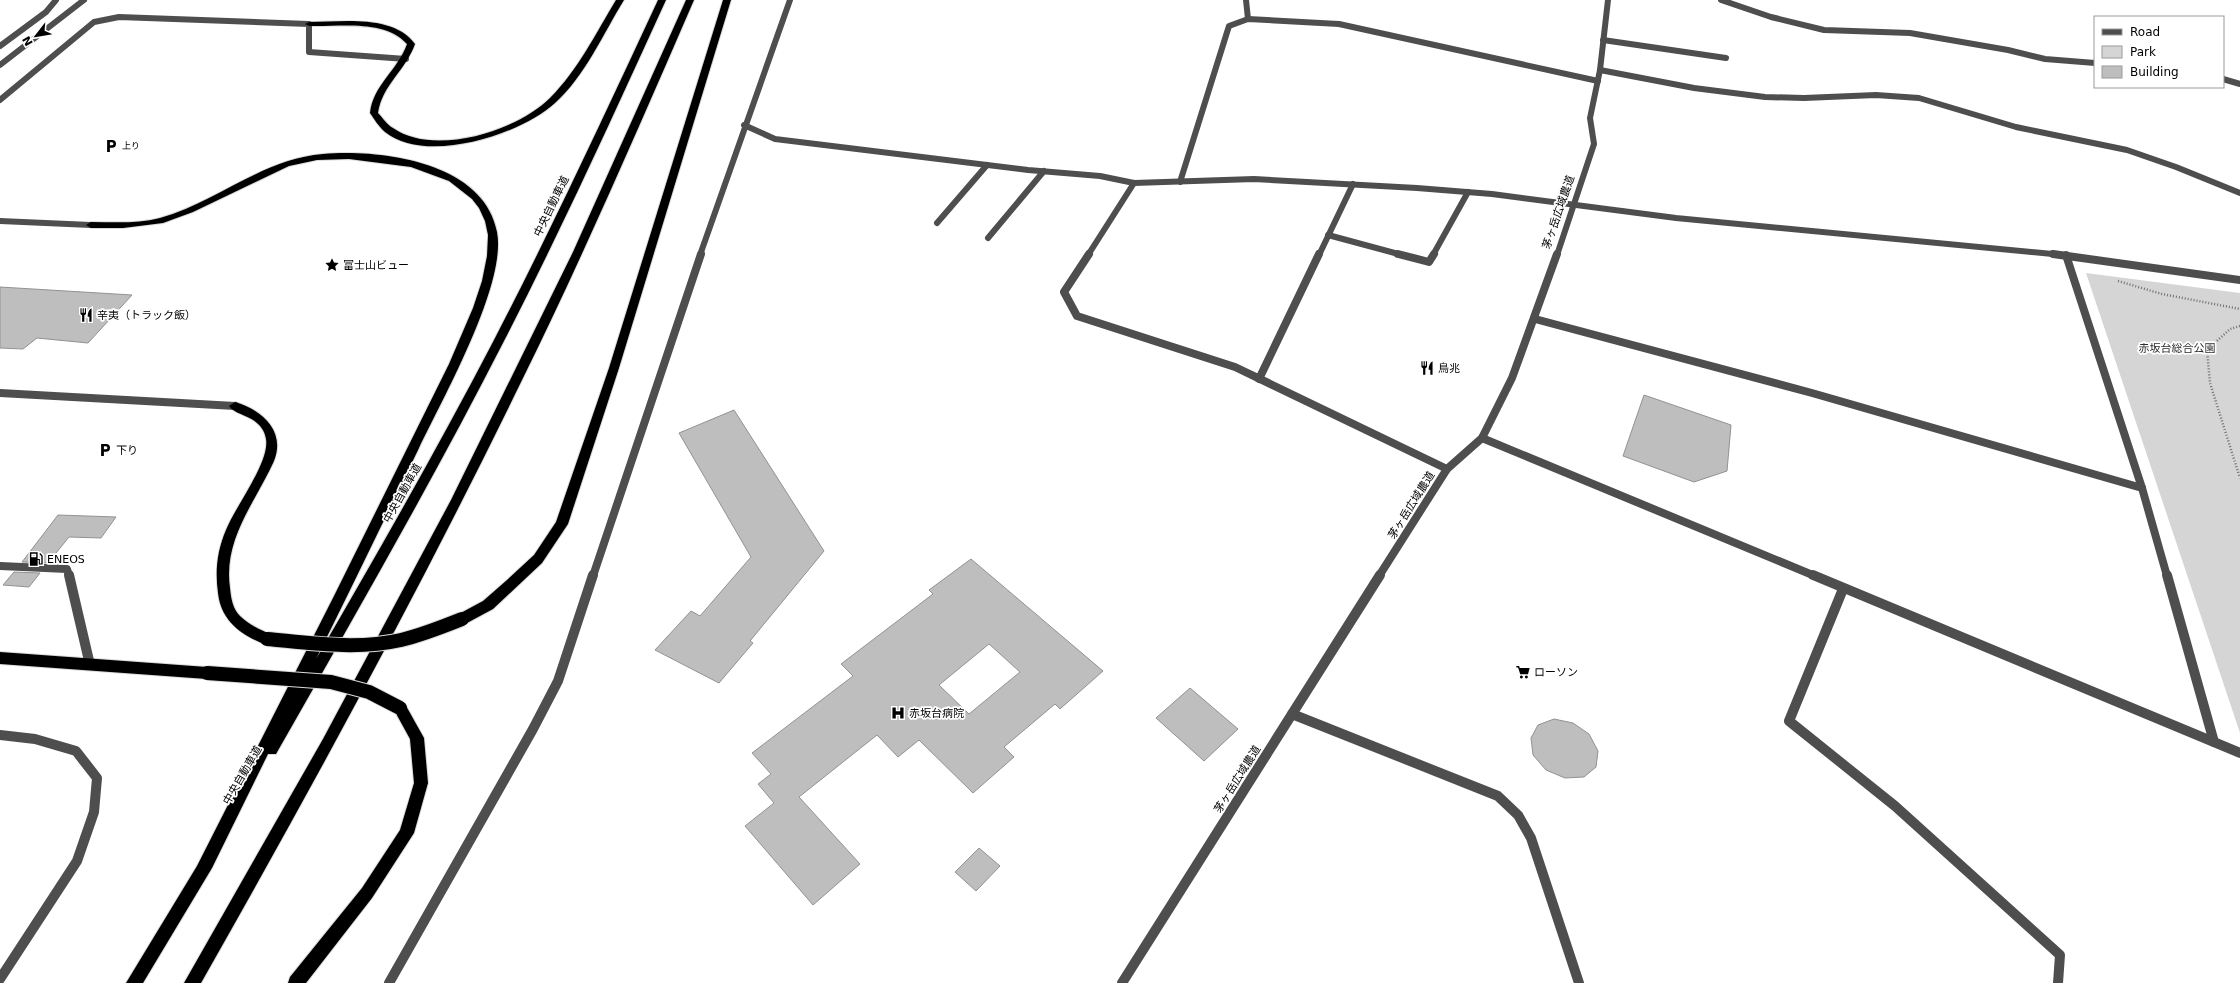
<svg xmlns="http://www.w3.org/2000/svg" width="2240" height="983" font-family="'DejaVu Sans','Noto Sans JP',sans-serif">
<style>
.green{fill:#d5d5d5}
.building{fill:#bebebe;stroke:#929292;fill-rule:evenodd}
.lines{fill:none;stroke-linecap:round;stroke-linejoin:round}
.motorway-casing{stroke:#dbdbdb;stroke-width:2}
.path{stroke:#707070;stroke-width:2.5;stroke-dasharray:1 2;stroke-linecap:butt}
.service-far2{stroke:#4e4e4e;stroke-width:6}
.service-far1{stroke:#4e4e4e;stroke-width:8}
.service{stroke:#4e4e4e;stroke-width:10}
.minor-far2{stroke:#4e4e4e;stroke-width:6}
.minor-far1{stroke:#4e4e4e;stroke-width:8}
.minor{stroke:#4e4e4e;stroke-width:10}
.tertiary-far2{stroke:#4e4e4e;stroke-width:6}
.tertiary-far1{stroke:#4e4e4e;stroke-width:8}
.tertiary{stroke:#4e4e4e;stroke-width:10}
.motorway{fill:#000;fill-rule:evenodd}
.motorway-bridge-casing{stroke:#dbdbdb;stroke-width:16;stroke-linecap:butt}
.motorway-bridge{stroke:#000;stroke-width:14}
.labels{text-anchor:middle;stroke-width:3.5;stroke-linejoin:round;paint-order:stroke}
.far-poi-label{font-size:9px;fill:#000;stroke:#fff;text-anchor:start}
.street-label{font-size:11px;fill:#000;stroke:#fff}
.poi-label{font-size:11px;fill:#000;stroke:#fff;text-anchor:start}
.park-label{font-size:11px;fill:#2c2c2c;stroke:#fff}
</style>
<rect width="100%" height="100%" fill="#fff"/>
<path class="green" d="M 2086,273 L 2240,293 L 2240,733 Z"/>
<g class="building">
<path d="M 0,287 L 132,295 L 88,343 L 37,338 L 23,349 L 0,348 Z"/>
<path d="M 1644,395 L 1731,425 L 1727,471 L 1694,482 L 1623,456 Z"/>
<path d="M 734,410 L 824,551 L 750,641 L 753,643 L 719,683 L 655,650 L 691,611 L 700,616 L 751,557 L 679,433 Z"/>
<path d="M 58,515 L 116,517 L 101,538 L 69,537 L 48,563 L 22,562 Z"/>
<path d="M 971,559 L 1103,671 L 1060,709 L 1055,704 L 1004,747 L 1014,757 L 973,793 L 919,740 L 898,757 L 877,735 L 799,797 L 860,864 L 813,905 L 745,826 L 774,803 L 758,784 L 771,774 L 752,753 L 853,676 L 841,664 L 933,594 L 929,590 ZM 989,644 L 1020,672 L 969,714 L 939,685 Z"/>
<path d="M 14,572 L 40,573 L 29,587 L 3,585 Z"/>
<path d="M 1190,688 L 1238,729 L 1204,761 L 1156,718 Z"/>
<path d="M 1554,719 L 1573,723 L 1589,734 L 1598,751 L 1596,767 L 1584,777 L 1565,778 L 1546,770 L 1533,755 L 1531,738 L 1538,725 Z"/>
<path d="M 979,848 L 1000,866 L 976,891 L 955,872 Z"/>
</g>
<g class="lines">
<defs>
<g id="motorway">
<path d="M 616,0 L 624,0 C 603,34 585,76 555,103 C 520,135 426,165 385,132 C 379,127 374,119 370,113 C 373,85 398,70 407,44 C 384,19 340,27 309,26 L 305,24 L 309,22 C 342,22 393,14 415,44 C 406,70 382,85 378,113 C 383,118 387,125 393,128 C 434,157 517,131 550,98 C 578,70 596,33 616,0 Z"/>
<path d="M 658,0 L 666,0 C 614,114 562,228 505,339 C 433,480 354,617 276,754 L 268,754 L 212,868 L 143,983 L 126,983 L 197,866 L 334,596 L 449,364 L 473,308 L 482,281 L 487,256 L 488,235 L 485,221 L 479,208 L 472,199 L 449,181 L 411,167 L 349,159 L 317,160 L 289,166 L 193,212 L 163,223 L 123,228 L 91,228 L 86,225 L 91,222 C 114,222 137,224 160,218 C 217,202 262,159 323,154 C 381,149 484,162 497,232 C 507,284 443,398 419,448 C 385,518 351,589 316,659 C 377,554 438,448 494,340 C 552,228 605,114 658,0 Z"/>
<path d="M 686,0 L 694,0 C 639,127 584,254 523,378 C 423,584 314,784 201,983 L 184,983 L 323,739 L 451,500 L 573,252 Z"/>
<path d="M 723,0 L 731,0 L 619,368 L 568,524 L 542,563 L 493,609 L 467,623 L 462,624 L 457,623 L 455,619 L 457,615 L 483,601 L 507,580 L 534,555 L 556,522 L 609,368 Z"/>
<path d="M 235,402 C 262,410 286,431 274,461 C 255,503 223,539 230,588 C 231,599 233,609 240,616 C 249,625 261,630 272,635 L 274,639 L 272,643 L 267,645 C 242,636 221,621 218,593 C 215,571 217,551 226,530 C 235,507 270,462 266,439 C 262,415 236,417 229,406 Z"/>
<path d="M 0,652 L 207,667 L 212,669 L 214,673 L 212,677 L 207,679 L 0,664 Z"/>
<path d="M 400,702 L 405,704 L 424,738 L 428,783 L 414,833 L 372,898 L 306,983 L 288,983 L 290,977 L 362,888 L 400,830 L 414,783 L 410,739 L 393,708 L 395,704 Z"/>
</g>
</defs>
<use href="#motorway" class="motorway-casing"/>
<g class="path">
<path d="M 2118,281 L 2162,294 L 2240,309"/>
<path d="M 2240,326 L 2230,329 L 2207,350 L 2210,383 L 2240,478"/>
</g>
<g class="service-far2">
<path d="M 0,46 L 46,12 L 56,0"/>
<path d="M 0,65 L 84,0"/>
<path d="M 0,100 L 94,22 L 119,17 L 309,24 L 309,52 L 406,59"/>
<path d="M 0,221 L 91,225"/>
</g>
<g class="service-far1">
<path d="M 0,393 L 235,406"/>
<path d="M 0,566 L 67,569 L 69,576"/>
</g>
<path class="service" d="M 69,575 L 90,665"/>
<g class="minor-far2">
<path d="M 1246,0 L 1248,19"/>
<path d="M 1721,0 L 1771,17 L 1824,30 L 1910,33 L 2008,50 L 2045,59 L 2095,63"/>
<path d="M 1603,40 L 1726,58"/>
<path d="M 1600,70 L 1694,88 L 1765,97 L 1804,98 L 1876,95 L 1919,98 L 2016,127 L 2127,150 L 2176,167 L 2240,193"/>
<path d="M 2223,79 L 2240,84"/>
<path d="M 744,125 L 775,139 L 1028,170 L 1100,176 L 1134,183 L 1254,179 L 1417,188 L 1492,194 L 1676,218 L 2063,255"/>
<path d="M 1180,182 L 1229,26 L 1248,19 L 1339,24 L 1598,81"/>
<path d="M 937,223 L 987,165"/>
<path d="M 1328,235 L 1402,255"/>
<path d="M 988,238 L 1044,171"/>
<path d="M 700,255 L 790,0"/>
<path d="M 1088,255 L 1134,183"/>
<path d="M 1319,255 L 1353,184"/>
<path d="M 1433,255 L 1468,192"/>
</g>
<g class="minor-far1">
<path d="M 1089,254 L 1064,292 L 1077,316 L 1235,367 L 1447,469"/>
<path d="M 1398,254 L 1429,262 L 1434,254"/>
<path d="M 2053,254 L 2240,280"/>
<path d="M 2066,255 L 2142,488 L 2167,576"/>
<path d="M 1535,319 L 1812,393 L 2142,488"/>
<path d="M 1259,379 L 1319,254"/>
<path d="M 593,576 L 701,254"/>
</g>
<g class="minor">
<path d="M 2167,575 L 2214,742"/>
<path d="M 1843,589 L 1789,721 L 1895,806 L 2060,955 L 2058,983"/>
<path d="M 1292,714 L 1498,796 L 1518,815 L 1531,838 L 1579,983"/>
<path d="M 0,735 L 35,739 L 76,751 L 97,778 L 94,812 L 77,861 L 0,979"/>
<path d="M 389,983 L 533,729 L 558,681 L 593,575"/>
</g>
<path class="tertiary-far2" d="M 1557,255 L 1594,144 L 1590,118 L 1600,70 L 1608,0"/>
<g class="tertiary-far1">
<path d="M 1482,438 L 1815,576"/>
<path d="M 1379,576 L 1447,469 L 1482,438 L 1512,378 L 1557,254"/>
</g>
<g class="tertiary">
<path d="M 1813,575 L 2240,753"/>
<path d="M 1122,983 L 1380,575"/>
</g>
<use href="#motorway" class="motorway"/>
<defs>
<g id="motorway-bridge">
<path d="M 267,639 C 311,643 357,650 401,640 C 422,635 442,627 462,619"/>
<path d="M 207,673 L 331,682 L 369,692 L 400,708"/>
</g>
</defs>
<use href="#motorway-bridge" class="motorway-bridge-casing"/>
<use href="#motorway-bridge" class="motorway-bridge"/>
</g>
<defs>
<symbol id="parking-bare" viewBox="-9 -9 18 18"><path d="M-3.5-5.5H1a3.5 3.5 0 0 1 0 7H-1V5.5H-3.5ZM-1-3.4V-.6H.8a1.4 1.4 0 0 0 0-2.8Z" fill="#000" stroke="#fff" stroke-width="2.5" paint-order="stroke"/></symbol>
<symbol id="sight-bare" viewBox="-9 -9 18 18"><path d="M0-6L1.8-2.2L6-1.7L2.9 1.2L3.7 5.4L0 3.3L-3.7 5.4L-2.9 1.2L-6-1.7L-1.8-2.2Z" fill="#000" stroke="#fff" stroke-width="2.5" paint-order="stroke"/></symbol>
<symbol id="restaurant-bare" viewBox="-9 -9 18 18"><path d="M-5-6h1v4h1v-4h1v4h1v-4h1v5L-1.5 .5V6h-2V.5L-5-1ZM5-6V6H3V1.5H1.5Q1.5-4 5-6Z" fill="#000" stroke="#fff" stroke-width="2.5" paint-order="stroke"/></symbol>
<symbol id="fuel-bare" viewBox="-9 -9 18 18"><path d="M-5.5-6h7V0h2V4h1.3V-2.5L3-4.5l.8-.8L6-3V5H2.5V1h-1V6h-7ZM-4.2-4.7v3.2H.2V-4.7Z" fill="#000" stroke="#fff" stroke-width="2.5" paint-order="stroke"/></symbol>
<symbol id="supermarket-bare" viewBox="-9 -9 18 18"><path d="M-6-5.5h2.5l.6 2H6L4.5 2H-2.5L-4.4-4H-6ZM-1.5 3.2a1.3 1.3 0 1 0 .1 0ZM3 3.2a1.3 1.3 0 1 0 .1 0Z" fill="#000" stroke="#fff" stroke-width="2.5" paint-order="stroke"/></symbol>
<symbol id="hospital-bare" viewBox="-9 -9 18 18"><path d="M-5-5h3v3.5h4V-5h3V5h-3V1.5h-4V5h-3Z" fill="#000" stroke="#fff" stroke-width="2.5" paint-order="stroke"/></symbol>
</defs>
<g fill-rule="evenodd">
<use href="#parking-bare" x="101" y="136" width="20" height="20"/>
<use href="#sight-bare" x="322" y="255" width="20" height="20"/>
<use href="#restaurant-bare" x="76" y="305" width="20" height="20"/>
<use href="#restaurant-bare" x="1417" y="358" width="20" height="20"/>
<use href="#parking-bare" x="95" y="440" width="20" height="20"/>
<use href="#fuel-bare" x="26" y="549" width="20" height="20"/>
<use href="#supermarket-bare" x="1513" y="662" width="20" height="20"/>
<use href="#hospital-bare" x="888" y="703" width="20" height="20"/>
</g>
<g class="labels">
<g class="far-poi-label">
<text x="122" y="149">上り</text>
</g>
<g class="street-label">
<text transform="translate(551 206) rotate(-64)" y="4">中央自動車道</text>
<text transform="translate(1558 212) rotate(-71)" y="4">茅ヶ岳広域農道</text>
<text transform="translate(402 493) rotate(-61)" y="4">中央自動車道</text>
<text transform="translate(1411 505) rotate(-58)" y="4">茅ヶ岳広域農道</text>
<text transform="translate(242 775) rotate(-60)" y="4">中央自動車道</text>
<text transform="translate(1237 779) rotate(-58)" y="4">茅ヶ岳広域農道</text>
</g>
<g class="poi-label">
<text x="343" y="269">富士山ビュー</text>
<text x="97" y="319">辛夷（トラック飯）</text>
<text x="1438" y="372">鳥兆</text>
<text x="116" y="454">下り</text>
<text x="47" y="563">ENEOS</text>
<text x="1534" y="676">ローソン</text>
<text x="909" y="717">赤坂台病院</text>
</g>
<g class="park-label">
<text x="2177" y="352">赤坂台総合公園</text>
</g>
</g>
<rect x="2094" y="16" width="130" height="72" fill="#ffffff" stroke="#999999"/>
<rect x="2102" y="29" width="20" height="6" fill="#4e4e4e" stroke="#999999"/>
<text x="2130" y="36" font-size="12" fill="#000000">Road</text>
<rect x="2102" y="46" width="20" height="12" fill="#d5d5d5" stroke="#999999"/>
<text x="2130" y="56" font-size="12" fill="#000000">Park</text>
<rect x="2102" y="66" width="20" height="12" fill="#bebebe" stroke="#999999"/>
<text x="2130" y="76" font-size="12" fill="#000000">Building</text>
<g transform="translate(36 36) rotate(239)" stroke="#ffffff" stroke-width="3" paint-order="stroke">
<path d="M0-3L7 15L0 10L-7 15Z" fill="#000000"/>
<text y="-6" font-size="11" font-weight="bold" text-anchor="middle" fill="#000000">N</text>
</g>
</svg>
